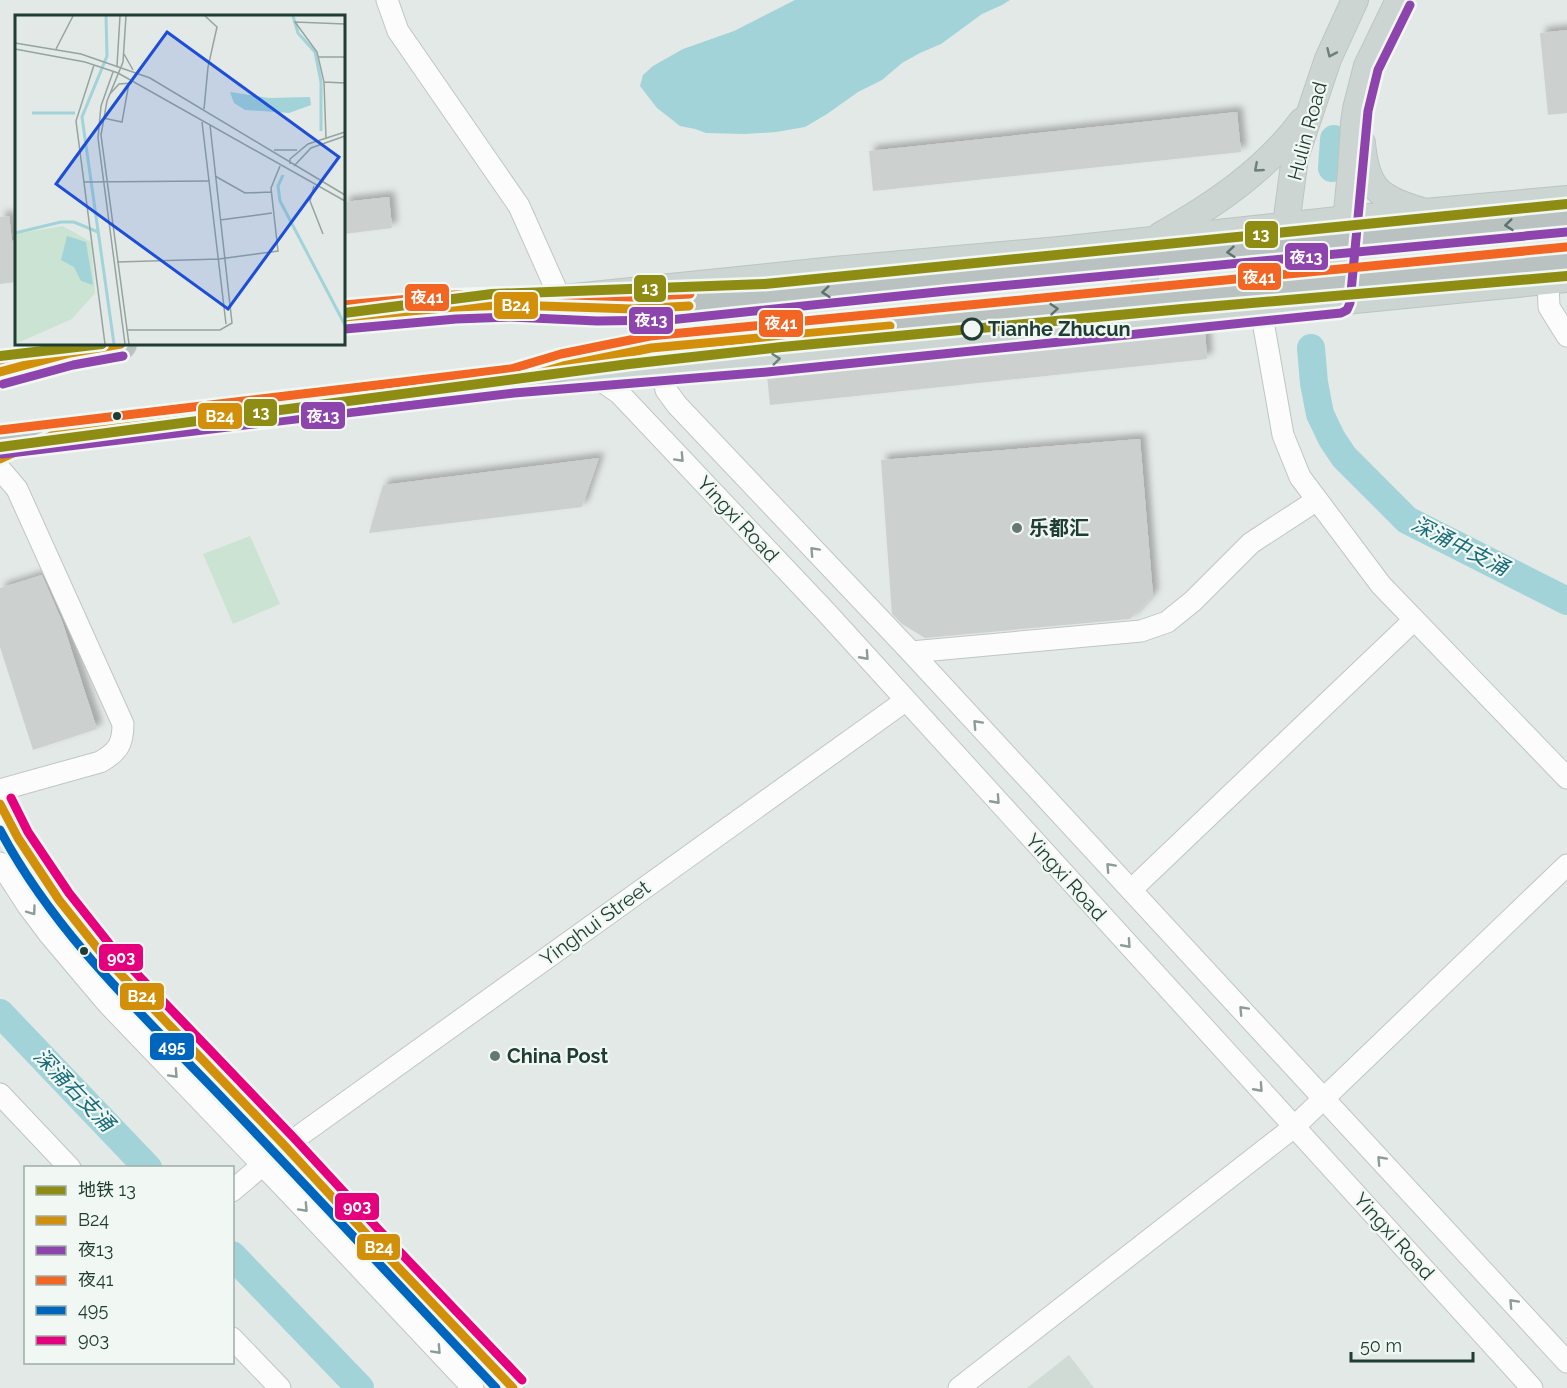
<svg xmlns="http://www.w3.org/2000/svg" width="1567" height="1388" font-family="Raleway,'Noto Sans SC',sans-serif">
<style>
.built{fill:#d0dbd6}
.green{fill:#cbe3d2}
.water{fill:#a1d3d9}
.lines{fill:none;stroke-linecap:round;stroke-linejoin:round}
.river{stroke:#a1d3d9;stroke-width:28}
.building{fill:#ccd1cf;filter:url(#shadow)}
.minor-casing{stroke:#c0c6c3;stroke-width:23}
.major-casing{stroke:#bbc5c2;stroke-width:28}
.highway-casing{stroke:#bbc5c2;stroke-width:32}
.minor{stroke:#fbfcfb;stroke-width:21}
.major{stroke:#ccd5d2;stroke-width:26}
.highway{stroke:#b9c2c0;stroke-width:30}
.highway-bridge-casing{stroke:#bbc5c2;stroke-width:32;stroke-linecap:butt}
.highway-bridge{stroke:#b9c2c0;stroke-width:30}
.bus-1-casing{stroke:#f1f8f4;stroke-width:14}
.bus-2-casing{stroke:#f1f8f4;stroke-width:14}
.bus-3-casing{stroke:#f1f8f4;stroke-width:14}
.bus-4-casing{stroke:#f1f8f4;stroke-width:14}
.bus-5-casing{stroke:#f1f8f4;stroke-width:14}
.bus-1{stroke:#d2900a;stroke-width:9}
.bus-2{stroke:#8e44ad;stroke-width:9}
.bus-3{stroke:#f26522;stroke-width:9}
.bus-4{stroke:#0065bd;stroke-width:9}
.bus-5{stroke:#e5007d;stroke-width:9}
.metro-1-casing{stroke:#f1f8f4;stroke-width:15}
.metro-1{stroke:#8e8c13;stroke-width:10}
.oneway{stroke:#6d817b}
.oneway2{stroke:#5d726c}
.oneway3{stroke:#8e9c98}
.stop-dot{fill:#f1f8f4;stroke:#203d34;stroke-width:3}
.bus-dot{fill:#203d34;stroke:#f1f8f4;stroke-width:2}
.poi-dot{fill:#647972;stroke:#f1f8f4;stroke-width:2}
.labels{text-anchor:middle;stroke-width:4.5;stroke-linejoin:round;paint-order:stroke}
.street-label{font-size:20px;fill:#203d34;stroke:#f1f8f4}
.stop-label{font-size:20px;font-weight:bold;fill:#203d34;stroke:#f1f8f4;text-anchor:start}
.poi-label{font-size:20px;font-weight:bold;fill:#203d34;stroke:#f1f8f4;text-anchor:start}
.water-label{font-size:21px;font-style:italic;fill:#186c7b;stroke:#f1f8f4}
.inset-river{fill:none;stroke:#a1d3d9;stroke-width:3}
.inset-road{fill:none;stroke:#95a49f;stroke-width:1.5}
.view{fill:#1d4ed8;fill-opacity:0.15;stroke:#1d4ed8;stroke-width:3}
.inset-edge{fill:none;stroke:#203d34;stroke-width:3}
.line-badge{stroke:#f1f8f4;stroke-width:2}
.badge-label{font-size:16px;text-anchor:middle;font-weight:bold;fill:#fff}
</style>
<defs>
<filter id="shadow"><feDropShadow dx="5.5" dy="-5.5" stdDeviation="3" flood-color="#0004"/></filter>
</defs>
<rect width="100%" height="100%" fill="#e3e9e6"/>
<path class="built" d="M 1069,1355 L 1094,1388 L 1027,1388 Z"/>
<path class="green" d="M 250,536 L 280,604 L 233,624 L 203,554 Z"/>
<path class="water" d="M 795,0 L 1010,0 L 1002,5 L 982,14 L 941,44 L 920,53 L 902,63 L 882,80 L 858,92 L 827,114 L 805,127 L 776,132 L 744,134 L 706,133 L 695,129 L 680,126 L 657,108 L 640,86 L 643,75 L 653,66 L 683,49 L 734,31 Z"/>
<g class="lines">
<g class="river">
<path d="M 1332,168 L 1334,139"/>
<path d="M 1311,348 L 1314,383 L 1320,414 L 1332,439 L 1344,457 L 1407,520 L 1567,601"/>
<path d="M 0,1013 L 148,1168"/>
<path d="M 232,1255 L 360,1388"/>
</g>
</g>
<g class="building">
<path d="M 1567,30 L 1567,113 L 1548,115 L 1540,33 Z"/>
<path d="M 1237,112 L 1241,152 L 873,191 L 869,151 Z"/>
<path d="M 389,197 L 392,228 L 344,234 L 344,202 Z"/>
<path d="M 9,216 L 12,241 L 16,240 L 16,282 L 0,284 L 0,217 Z"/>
<path d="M 1205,330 L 1207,359 L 770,405 L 767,375 Z"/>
<path d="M 1140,439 L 1153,595 L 1130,619 L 925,638 L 902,624 L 892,614 L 881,460 Z"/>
<path d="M 599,458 L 582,507 L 369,533 L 383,485 Z"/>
<path d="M 42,575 L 62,621 L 97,729 L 33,750 L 0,647 L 0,588 Z"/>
</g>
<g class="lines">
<defs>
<g id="minor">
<path d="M 387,0 L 398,31 L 519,206 L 560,298"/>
<path d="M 1548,281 L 1549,307 L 1567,336"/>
<path d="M 1261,310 L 1283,435 L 1300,477 L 1381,585 L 1567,778"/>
<path d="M 662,370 L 666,390 L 677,405 L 911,652 L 1567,1362"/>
<path d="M 593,375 L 619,393 L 826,612 L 1532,1388"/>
<path d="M 0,469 L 17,489 L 123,724 C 123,744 118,752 100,762 L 0,790"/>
<path d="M 911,652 L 1141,631 L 1167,622 L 1193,601 L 1251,543 L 1317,500"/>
<path d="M 0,804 L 18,838 L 59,900 L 106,959 L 285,1146 L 370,1238 L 513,1388"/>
<path d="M 0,863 L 28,906 L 49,934 L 108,1004 L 298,1202 L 473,1388"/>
<path d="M 1131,890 L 1413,621"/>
<path d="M 0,1094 L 70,1168"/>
<path d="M 232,1191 L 285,1146 L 905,701"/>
<path d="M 232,1338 L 280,1388"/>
<path d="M 959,1388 L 1294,1127 L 1567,865"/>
</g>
<g id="major">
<path d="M 1362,143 C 1366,187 1378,198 1419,210"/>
<path d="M 1161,235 C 1214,205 1266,170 1302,121"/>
<path d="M 1123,251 C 1149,268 1154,292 1128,313"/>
<path d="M 1334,297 L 1286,225 L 1295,157 L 1328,59 L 1355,0"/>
<path d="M 564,298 L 834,270 L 1059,250 L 1347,219 L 1567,199"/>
<path d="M 1338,302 L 1351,171 L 1354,123 L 1356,109 L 1367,66 L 1399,0"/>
<path d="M 564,377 L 766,360 L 973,338 L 1567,279"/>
</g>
<g id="highway">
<path d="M 344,317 L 455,307 L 511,305 L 598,309 L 668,308 L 946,279"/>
<path d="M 0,372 L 70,353 L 121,344"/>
<path d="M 0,442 L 117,427 L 513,381 L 563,366 L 651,348 L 954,319"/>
</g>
</defs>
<use href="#minor" class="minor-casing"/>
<use href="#major" class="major-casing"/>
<use href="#highway" class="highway-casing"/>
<use href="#minor" class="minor"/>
<use href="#major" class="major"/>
<use href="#highway" class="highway"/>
<defs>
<g id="highway-bridge">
<path d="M 946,279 L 1567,220"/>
<path d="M 954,319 L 1567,259"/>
</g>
</defs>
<use href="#highway-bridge" class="highway-bridge-casing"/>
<use href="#highway-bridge" class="highway-bridge"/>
<defs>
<g id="bus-1">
<path d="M 344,317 L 455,307 L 511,305 L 633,309 L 689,306"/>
<path d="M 0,372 L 70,353 L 121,344"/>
<path d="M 0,459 L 51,436 L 513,381 L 563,366 L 651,348 L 890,326"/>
<path d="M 0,804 L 18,838 L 59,900 L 106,959 L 285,1146 L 370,1238 L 513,1388"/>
</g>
<g id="bus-2">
<path d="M 345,329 L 456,319 L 511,317 L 597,321 L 669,320 L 947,291 L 1567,232"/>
<path d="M 3,384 L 73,365 L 123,356"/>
<path d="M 2,454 L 514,393 L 767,372 L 1341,313 L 1347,310 L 1350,303 L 1368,111 L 1378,70 L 1410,5"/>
</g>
<g id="bus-3">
<path d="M 344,305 L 454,295 L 511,293 L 633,297 L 690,294"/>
<path d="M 0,360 L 59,344"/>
<path d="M 0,430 L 511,369 L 561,354 L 650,336 L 1566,247"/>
</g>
<path id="bus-4" d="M 0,830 C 56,936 147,1019 228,1104 C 318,1198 407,1294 496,1388"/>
<path id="bus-5" d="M 11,798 L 28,832 L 69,893 L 115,951 L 294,1138 L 379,1230 L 522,1380"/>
</defs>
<use href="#bus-1" class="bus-1-casing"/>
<use href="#bus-2" class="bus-2-casing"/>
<use href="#bus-3" class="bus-3-casing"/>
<use href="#bus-4" class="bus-4-casing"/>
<use href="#bus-5" class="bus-5-casing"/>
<use href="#bus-1" class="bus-1"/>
<use href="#bus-2" class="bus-2"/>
<use href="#bus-3" class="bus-3"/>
<use href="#bus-4" class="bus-4"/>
<use href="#bus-5" class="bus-5"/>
<defs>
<g id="metro-1">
<path d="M 344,313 L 492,294 L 765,284 L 1567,204"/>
<path d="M 0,356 L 102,344"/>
<path d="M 0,447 L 629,364 L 782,347 L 1182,309 L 1567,276"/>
</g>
</defs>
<use href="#metro-1" class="metro-1-casing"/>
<use href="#metro-1" class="metro-1"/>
</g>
<defs><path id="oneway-chevron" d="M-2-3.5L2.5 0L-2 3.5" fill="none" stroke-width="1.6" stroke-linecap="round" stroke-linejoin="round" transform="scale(1.5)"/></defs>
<g class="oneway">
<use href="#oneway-chevron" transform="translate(1331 53) rotate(114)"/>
<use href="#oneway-chevron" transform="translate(1258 168) rotate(139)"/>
<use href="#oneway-chevron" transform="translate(776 359) rotate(-6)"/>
</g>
<g class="oneway2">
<use href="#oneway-chevron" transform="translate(1509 225) rotate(174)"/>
<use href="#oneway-chevron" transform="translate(1231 252) rotate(175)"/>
<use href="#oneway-chevron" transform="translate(826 292) rotate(174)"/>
<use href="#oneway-chevron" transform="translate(1054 309) rotate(-5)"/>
</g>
<g class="oneway3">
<use href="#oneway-chevron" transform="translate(680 458) rotate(47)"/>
<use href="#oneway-chevron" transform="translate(814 551) rotate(-133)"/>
<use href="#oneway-chevron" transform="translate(865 656) rotate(48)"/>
<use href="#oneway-chevron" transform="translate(977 724) rotate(-133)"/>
<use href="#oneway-chevron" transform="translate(996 800) rotate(48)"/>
<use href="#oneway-chevron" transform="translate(1110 867) rotate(-133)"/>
<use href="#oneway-chevron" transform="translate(32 911) rotate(54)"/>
<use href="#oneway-chevron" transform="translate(1127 944) rotate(48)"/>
<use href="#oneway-chevron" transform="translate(1243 1010) rotate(-133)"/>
<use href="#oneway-chevron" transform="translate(174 1074) rotate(47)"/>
<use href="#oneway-chevron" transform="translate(1259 1088) rotate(48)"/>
<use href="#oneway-chevron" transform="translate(1381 1160) rotate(-133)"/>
<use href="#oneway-chevron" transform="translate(304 1208) rotate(47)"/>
<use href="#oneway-chevron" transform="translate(1513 1303) rotate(-133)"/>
<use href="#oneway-chevron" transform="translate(437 1350) rotate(47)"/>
</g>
<circle class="stop-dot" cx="972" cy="329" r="10"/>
<g class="bus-dot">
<circle cx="117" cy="416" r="5"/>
<circle cx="84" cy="951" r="5"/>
</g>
<g class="poi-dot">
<circle cx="1017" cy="528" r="6"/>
<circle cx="495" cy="1056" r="6"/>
</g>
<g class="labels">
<g class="street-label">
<text transform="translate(1307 131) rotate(-75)" y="7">Hulin Road</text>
<text transform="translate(738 519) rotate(47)" y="7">Yingxi Road</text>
<text transform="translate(1066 877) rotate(48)" y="7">Yingxi Road</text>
<text transform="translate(595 923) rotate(-36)" y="7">Yinghui Street</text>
<text transform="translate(1394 1236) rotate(48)" y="7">Yingxi Road</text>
</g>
<g class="stop-label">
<text x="988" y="336">Tianhe Zhucun</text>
</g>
<g class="poi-label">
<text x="1029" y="535">乐都汇</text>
<text x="507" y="1063">China Post</text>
</g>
<g class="water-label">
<text transform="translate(1460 546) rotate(27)" y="7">深涌中支涌</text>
<text transform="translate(74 1090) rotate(46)" y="7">深涌右支涌</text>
</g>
</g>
<g transform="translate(15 15)">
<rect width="330" height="330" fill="#e3e9e6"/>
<path d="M 48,211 L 76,227 L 80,278 L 57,304 L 0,329 L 0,219 Z" fill="#cbe3d2"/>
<path d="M 215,77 L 254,83 L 295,82 L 296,90 L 274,98 L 230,95 L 219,88 ZM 52,221 L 71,227 L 78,270 L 66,266 L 59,252 L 46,245 Z" fill="#a1d3d9"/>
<path class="inset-river" d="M 91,1 L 92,41 L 67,102 L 99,329M 278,1 L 283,18 L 300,37 L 306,67 L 306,116M 17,98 L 60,98M 268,160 L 263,171 L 265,186 L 330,310M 0,218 L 46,207 L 59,207 L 83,217"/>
<path class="inset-road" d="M 111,1 L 108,47 L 92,86 L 86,120 L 114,329M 0,28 L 66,39 L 135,63 L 330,180M 0,34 L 70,47 L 103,58 L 330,186M 41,34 L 58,1M 109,39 L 118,55M 303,42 L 330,42M 79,50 L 61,106 L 90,329M 102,51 L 105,1M 98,57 L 86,91 L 83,123 L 110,329M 309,67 L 330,68M 94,80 L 104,69 L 117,68M 189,94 L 193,52 L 202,12 L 190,1M 88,103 L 107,107 L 114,68M 187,107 L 211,309M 311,124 L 309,67 L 302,37 L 280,7 L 330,9M 259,135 L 282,135M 275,149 L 275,144 L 293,129 L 330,117M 279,151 L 296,133 L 330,121M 200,161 L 230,178 L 256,177M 69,167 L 195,166M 299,171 L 295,186 L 308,219M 205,205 L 257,198M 102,247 L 204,244 L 263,236 L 256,173 L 265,151M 112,315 L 205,315 L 217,308 L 195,110"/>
<path class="view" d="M 152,17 L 324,142 L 213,294 L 41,169 Z"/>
<rect width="330" height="330" class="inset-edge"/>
</g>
<g class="line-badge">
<rect x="1244" y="220" width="35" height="29" rx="6" fill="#8e8c13"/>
<rect x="1284" y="242" width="45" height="29" rx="6" fill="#8e44ad"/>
<rect x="1237" y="262" width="45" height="29" rx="6" fill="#f26522"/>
<rect x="633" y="274" width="34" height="29" rx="6" fill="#8e8c13"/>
<rect x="404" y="283" width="46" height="29" rx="6" fill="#f26522"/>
<rect x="493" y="291" width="46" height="29" rx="6" fill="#d2900a"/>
<rect x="628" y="306" width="46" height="29" rx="6" fill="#8e44ad"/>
<rect x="758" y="309" width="46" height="29" rx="6" fill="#f26522"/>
<rect x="243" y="398" width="35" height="29" rx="6" fill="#8e8c13"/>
<rect x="300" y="401" width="46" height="29" rx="6" fill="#8e44ad"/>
<rect x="197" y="402" width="46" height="28" rx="6" fill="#d2900a"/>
<rect x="98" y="943" width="46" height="29" rx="6" fill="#e5007d"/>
<rect x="119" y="982" width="46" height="29" rx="6" fill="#d2900a"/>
<rect x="149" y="1032" width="46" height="29" rx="6" fill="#0065bd"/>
<rect x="334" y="1192" width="46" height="29" rx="6" fill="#e5007d"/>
<rect x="356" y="1233" width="45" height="28" rx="6" fill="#d2900a"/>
</g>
<g class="badge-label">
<text x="1261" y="240">13</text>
<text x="1306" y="263">夜13</text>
<text x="1259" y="283">夜41</text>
<text x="650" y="294">13</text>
<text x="427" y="303">夜41</text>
<text x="516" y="311">B24</text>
<text x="651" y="326">夜13</text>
<text x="781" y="329">夜41</text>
<text x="261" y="418">13</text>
<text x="323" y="422">夜13</text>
<text x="220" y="422">B24</text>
<text x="121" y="963">903</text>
<text x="142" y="1002">B24</text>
<text x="172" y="1052">495</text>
<text x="357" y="1212">903</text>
<text x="379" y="1253">B24</text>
</g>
<rect x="24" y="1166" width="210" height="198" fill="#f1f8f4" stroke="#9dada7" stroke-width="1.5"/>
<rect x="36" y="1186" width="30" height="9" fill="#8e8c13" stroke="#9dada7" stroke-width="1.5"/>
<text x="78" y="1196" font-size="18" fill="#203d34">地铁 13</text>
<rect x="36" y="1216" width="30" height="9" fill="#d2900a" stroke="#9dada7" stroke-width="1.5"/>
<text x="78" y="1226" font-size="18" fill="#203d34">B24</text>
<rect x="36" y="1246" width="30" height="9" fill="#8e44ad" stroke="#9dada7" stroke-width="1.5"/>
<text x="78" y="1256" font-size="18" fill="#203d34">夜13</text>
<rect x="36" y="1276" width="30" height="9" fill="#f26522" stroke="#9dada7" stroke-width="1.5"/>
<text x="78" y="1286" font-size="18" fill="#203d34">夜41</text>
<rect x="36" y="1306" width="30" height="9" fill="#0065bd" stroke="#9dada7" stroke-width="1.5"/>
<text x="78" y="1316" font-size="18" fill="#203d34">495</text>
<rect x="36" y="1336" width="30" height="9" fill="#e5007d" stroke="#9dada7" stroke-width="1.5"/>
<text x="78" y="1346" font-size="18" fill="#203d34">903</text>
<path d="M1351 1352v9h122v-9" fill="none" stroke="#203d34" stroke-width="3"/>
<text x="1360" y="1352" font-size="18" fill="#203d34" stroke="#f1f8f4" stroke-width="4.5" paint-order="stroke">50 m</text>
</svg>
